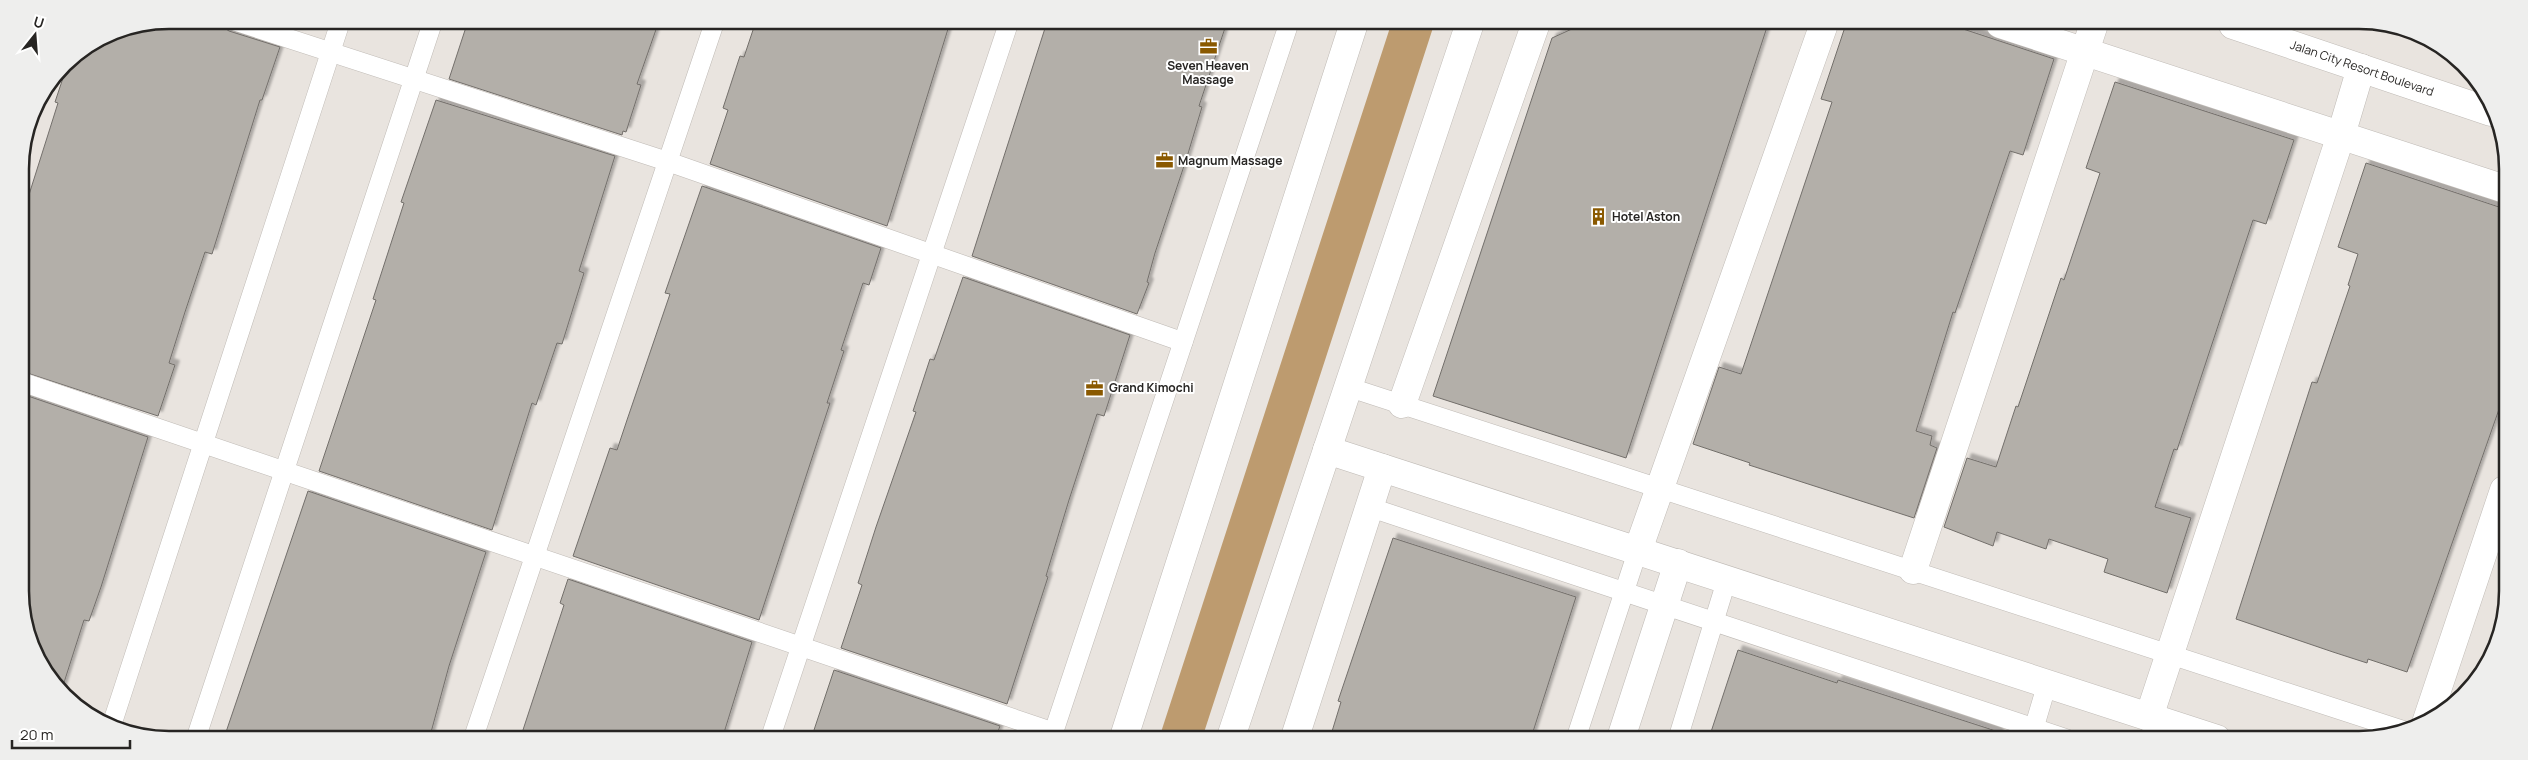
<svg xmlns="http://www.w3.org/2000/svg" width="2528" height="760" font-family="Manrope,sans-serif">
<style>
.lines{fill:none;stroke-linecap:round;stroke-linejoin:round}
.canal{stroke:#bd9b6f;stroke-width:41}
.building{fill:#b3afa9;stroke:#736f6b;filter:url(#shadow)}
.lane-casing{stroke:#bfbab5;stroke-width:20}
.street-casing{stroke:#bfbab5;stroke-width:29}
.secondary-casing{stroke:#bfbab5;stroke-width:29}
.lane{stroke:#fff;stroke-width:19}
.street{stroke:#fff;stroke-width:28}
.secondary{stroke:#fff;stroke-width:28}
.labels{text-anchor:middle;stroke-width:4;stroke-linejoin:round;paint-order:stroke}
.poi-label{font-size:12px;font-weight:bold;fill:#272523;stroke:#fff;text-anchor:start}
.street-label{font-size:12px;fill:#272523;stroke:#fff}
.rim{fill:none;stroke:#272523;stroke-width:2.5}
</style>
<defs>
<filter id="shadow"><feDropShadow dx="4.5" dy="-4.5" stdDeviation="1" flood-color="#0004"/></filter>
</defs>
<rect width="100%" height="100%" fill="#e9e4df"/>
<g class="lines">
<path class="canal" d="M 1181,737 L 1413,23"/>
</g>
<g class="building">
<path d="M 169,20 L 221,20 L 223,27 L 229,31 L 280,47 L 262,100 L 260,100 L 212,254 L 205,252 L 185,312 L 169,363 L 175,365 L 158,416 L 21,371 L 21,220 L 58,103 L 55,102 L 69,60 L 112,31 Z"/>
<path d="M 468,21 L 659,21 L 637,84 L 641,85 L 626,132 L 623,131 L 622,135 L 449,79 Z"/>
<path d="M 756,21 L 925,22 L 948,29 L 887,226 L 710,164 L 728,110 L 723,108 L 740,56 L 744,57 Z"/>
<path d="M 1047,22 L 1227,22 L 1199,106 L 1202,107 L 1187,157 L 1155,253 L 1147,282 L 1149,283 L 1137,314 L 972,256 Z"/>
<path d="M 1585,23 L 1768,24 L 1626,458 L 1433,396 L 1552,38 Z"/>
<path d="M 1846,24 L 1948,24 L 2054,59 L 2023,155 L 2010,151 L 1955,313 L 1953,312 L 1916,431 L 1932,436 L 1930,445 L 1937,448 L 1914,518 L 1749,465 L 1750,463 L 1693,444 L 1719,367 L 1741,374 L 1832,102 L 1821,99 Z"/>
<path d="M 2115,82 L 2294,140 L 2266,224 L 2253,220 L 2177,450 L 2174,449 L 2155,507 L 2191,518 L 2167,593 L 2104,572 L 2108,559 L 2049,539 L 2046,549 L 1997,532 L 1993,546 L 1944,527 L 1967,458 L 1996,467 L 2016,406 L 2018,407 L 2061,278 L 2064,280 L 2100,173 L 2086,168 Z"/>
<path d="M 436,100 L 615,156 L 579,271 L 584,273 L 562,344 L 557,343 L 536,405 L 532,403 L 492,530 L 319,471 L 376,300 L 373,299 L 404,203 L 401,202 Z"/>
<path d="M 2366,163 L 2505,209 L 2504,395 L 2407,672 L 2368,659 L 2367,663 L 2333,652 L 2236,619 L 2312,382 L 2317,383 L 2350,286 L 2348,285 L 2358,254 L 2338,247 Z"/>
<path d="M 702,186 L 881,248 L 869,285 L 863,283 L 841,350 L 844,351 L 827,403 L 830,403 L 759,620 L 573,556 L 610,448 L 617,450 L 627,420 L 670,294 L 665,293 Z"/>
<path d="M 963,277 L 1130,335 L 1104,416 L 1097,414 L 1069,500 L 1046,576 L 1048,577 L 1007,704 L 841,648 L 862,585 L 858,583 L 876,527 L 916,412 L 913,411 L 930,359 L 934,360 Z"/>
<path d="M 22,394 L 148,437 L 101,587 L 89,621 L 84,620 L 61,692 L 36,657 L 23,620 Z"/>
<path d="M 308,491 L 486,552 L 449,666 L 430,736 L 225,735 Z"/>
<path d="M 1393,538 L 1576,597 L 1531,738 L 1330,738 L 1341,702 L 1338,701 Z"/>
<path d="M 568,579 L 752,642 L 723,736 L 521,736 L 564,605 L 560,603 Z"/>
<path d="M 1738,650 L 1837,683 L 1838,680 L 1999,732 L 1998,739 L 1709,738 Z"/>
<path d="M 834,670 L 1000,726 L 996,737 L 812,736 Z"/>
</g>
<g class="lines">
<defs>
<g id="lane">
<path d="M 232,20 L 669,162 L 1183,342"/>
<path d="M 22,382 L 1053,732"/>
<path d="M 1348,387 L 2405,731"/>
<path d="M 1369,507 L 2067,739"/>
<path d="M 112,724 L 341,20"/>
<path d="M 2034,728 L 2047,684"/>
<path d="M 197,735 L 433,21"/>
<path d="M 474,736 L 715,21"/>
<path d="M 771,736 L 1009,22"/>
<path d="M 1052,737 L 1289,23"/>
<path d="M 1576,738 L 1638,550"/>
<path d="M 1678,738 L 1727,579"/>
</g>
<g id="street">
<path d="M 2000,24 L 2505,189"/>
<path d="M 1402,404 L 1536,23"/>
<path d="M 1327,450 L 2217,739"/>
<path d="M 1638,550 L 1824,24"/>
<path d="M 1913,570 L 2094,24"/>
<path d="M 2149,717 L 2341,135 L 2361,68"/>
<path d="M 2426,723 L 2504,490"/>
<path d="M 1295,737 L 1382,468"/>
<path d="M 1621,738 L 1678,563"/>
</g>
<g id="secondary">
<path id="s1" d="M 2233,25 L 2491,112"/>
<path d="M 1124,737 L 1354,23"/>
<path d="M 1231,737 L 1470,23"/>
</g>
</defs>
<use href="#lane" class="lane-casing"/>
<use href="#street" class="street-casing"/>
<use href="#secondary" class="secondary-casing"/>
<use href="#lane" class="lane"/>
<use href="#street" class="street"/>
<use href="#secondary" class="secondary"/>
</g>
<defs>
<symbol id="office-bare" viewBox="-9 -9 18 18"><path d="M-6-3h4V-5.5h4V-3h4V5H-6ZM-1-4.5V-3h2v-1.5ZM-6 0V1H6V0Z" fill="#8a5900" stroke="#fff" stroke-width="2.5" paint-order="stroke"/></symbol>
<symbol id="building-bare" viewBox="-9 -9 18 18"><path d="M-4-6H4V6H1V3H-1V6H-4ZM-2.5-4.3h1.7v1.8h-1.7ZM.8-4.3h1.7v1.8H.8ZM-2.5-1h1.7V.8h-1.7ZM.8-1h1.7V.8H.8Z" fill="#8a5900" stroke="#fff" stroke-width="2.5" paint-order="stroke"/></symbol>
</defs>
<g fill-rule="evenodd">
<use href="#office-bare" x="1196" y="34" width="25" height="25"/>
<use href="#office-bare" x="1152" y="148" width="25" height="25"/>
<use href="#building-bare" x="1586" y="204" width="25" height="25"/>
<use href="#office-bare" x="1082" y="376" width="25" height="25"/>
</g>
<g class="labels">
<g class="poi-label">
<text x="1208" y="70" text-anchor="middle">Seven Heaven<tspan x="1208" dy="14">Massage</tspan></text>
<text x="1178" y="165">Magnum Massage</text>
<text x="1612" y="221">Hotel Aston</text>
<text x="1109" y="392">Grand Kimochi</text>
</g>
<g class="street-label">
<text dy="4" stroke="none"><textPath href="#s1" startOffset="136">Jalan City Resort Boulevard</textPath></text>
</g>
</g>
<path d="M0 0H2528V760H0ZM169 29H2359A140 140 0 0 1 2499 169V591A140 140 0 0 1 2359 731H169A140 140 0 0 1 29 591V169A140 140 0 0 1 169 29Z" fill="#eeeeed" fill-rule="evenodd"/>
<path class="rim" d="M169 29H2359A140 140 0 0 1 2499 169V591A140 140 0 0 1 2359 731H169A140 140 0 0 1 29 591V169A140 140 0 0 1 169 29Z"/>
<g transform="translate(35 35) rotate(17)" stroke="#ffffff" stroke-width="4" paint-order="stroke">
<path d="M0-4L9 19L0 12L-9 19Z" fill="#272523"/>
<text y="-8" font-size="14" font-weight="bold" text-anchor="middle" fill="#272523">U</text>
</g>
<path d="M12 740v8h118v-8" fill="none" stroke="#272523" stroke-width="2.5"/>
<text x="20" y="740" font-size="15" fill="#272523" stroke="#ffffff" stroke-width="4" paint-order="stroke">20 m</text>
</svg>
